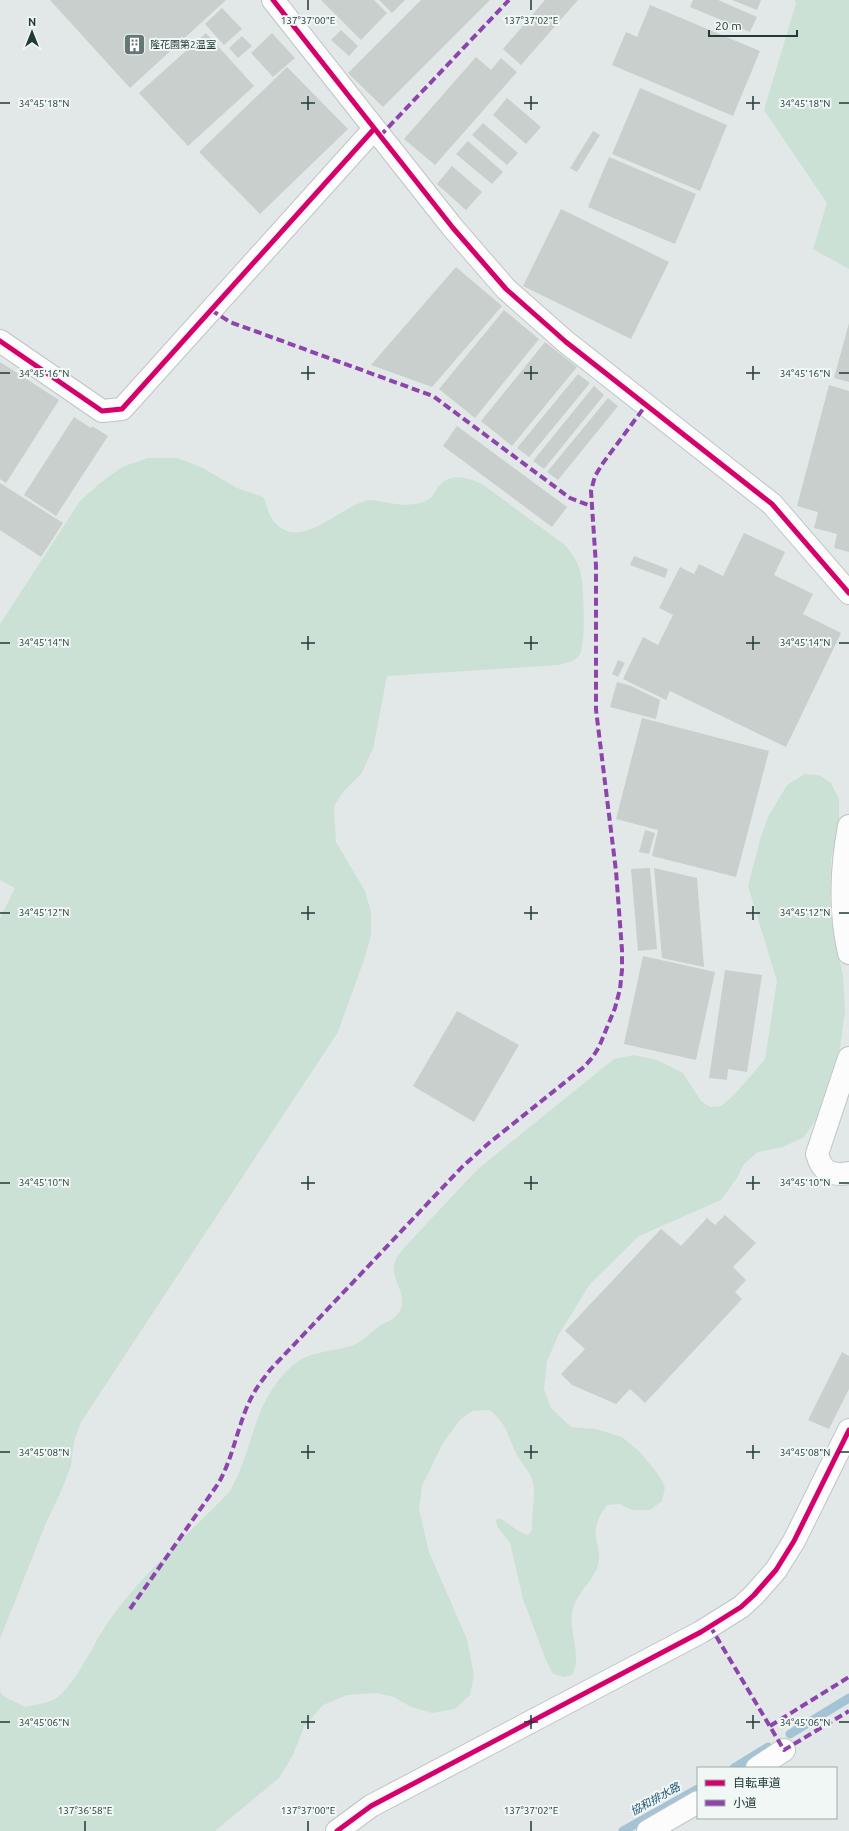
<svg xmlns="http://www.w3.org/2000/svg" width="849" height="1831" font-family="Ubuntu,'Noto Sans JP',sans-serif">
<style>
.green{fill:#cbe1d6}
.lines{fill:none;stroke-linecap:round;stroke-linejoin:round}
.stream{stroke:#a4c4d6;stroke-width:9}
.building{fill:#c9cfcd}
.minor-casing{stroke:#bfc5c4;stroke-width:24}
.minor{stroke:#fbfcfb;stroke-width:22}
.quiet{stroke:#8e44ad;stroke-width:4;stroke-dasharray:8 4;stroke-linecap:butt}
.cycleway-casing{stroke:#f0f7f5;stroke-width:8}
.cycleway{stroke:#d6006c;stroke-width:5}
.ticks{fill:none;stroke:#213a38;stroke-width:1.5}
.labels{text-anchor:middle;stroke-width:4;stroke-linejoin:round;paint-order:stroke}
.poi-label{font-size:10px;fill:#213a38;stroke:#f0f7f5;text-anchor:start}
.water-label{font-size:11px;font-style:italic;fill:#1e5373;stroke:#f0f7f5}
.ticks-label{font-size:10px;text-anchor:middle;fill:#213a38;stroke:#f0f7f5;stroke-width:4;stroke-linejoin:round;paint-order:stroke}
</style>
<rect width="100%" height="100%" fill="#e2e8e7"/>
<g class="green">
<path d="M 795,0 L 849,0 L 849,269 L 813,249 L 827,203 L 764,110 L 796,3 Z"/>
<path d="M 148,458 L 177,458 L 203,468 L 237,488 L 263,497 C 267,503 268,514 272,519 C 298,556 340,505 369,500 C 374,500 379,501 384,502 C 398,505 416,507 429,499 C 433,497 435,491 438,487 C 450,472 466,477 482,484 L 565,545 C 571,553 578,561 580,571 C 584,583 586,644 580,654 C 576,661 566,663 559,665 L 387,676 L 373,749 L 361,774 L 343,792 L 334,806 L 336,842 L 365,891 L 371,912 L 371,935 L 365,957 L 338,1032 L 81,1422 L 74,1441 L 71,1465 L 63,1487 L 46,1523 L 0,1639 L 0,918 L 15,888 L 0,880 L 0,624 L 80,501 L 100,483 L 122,467 Z"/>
<path d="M 805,774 L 819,775 L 831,783 L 839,799 L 839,822 L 831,859 L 830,899 L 834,937 L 843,975 L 845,1011 L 840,1048 L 816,1120 L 804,1137 L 783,1147 L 758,1152 L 744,1164 L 737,1178 L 721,1200 L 639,1236 L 590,1284 L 559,1334 L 547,1361 L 544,1389 L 551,1408 L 571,1427 L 596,1429 L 622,1437 L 640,1452 L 658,1474 L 665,1487 L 662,1501 L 650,1510 L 632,1510 L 619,1504 L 607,1505 C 600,1513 594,1527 596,1538 C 598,1548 601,1555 598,1565 C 592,1584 573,1595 572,1616 C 570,1635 582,1658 572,1675 L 564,1677 L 553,1674 L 545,1658 L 523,1599 L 510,1543 L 497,1526 L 496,1520 L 499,1518 C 509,1523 517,1532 528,1535 L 532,1530 C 531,1517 534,1505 534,1493 C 535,1474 522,1466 515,1451 C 506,1432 507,1425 490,1410 L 472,1411 L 460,1420 L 443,1443 L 422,1486 L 419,1509 L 429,1552 L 467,1639 L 474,1675 L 470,1695 L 455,1709 L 432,1713 L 411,1707 L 394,1697 L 377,1693 L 347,1695 L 323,1705 L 304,1727 L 293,1755 L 279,1778 L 215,1831 L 0,1831 L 0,1691 L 3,1696 L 25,1707 C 34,1705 47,1703 55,1699 C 71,1689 88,1656 97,1640 C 131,1582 184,1540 230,1491 C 255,1447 252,1401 293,1365 C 310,1350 337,1352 356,1344 C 364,1340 371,1332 378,1327 C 383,1323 392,1321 396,1316 C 414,1296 386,1279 396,1259 C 398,1256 401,1252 403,1249 L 472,1175 L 484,1164 L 614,1059 L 634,1055 L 657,1060 L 683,1073 L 701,1101 L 710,1107 L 721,1106 L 735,1094 L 765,1059 L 777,981 L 748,886 L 761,836 L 769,815 L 787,785 Z"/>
</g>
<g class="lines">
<g class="stream">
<path d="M 790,1734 L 849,1698"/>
<path d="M 734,1768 L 768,1747"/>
<path d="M 623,1831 L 698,1789"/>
</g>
</g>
<g class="building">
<path d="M 50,0 L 226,0 L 130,88 Z"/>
<path d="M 321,0 L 374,0 L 387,13 L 361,40 Z"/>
<path d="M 379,0 L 405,0 L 392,13 Z"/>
<path d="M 421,0 L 490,0 L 383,107 L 348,73 Z"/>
<path d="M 545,0 L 578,0 L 521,65 L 503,49 Z"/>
<path d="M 693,0 L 718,0 L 757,17 L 750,32 L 690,7 Z"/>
<path d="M 732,0 L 761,0 L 757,10 Z"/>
<path d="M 650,5 L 760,51 L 733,116 L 612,65 L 626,32 L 637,37 Z"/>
<path d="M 222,8 L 242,29 L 224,45 L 205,24 Z"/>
<path d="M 341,30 L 358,46 L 349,56 L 331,40 Z"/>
<path d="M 206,33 L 254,86 L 188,146 L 139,93 Z"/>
<path d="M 272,33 L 295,58 L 273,77 L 251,53 Z"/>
<path d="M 242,36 L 252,46 L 238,58 L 229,48 Z"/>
<path d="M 476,57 L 491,70 L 501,58 L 517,72 L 435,165 L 404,139 Z"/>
<path d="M 287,67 L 348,129 L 260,214 L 199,152 Z"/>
<path d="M 640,88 L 727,125 L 700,191 L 612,154 Z"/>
<path d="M 507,98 L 541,127 L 526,144 L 493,115 Z"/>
<path d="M 483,123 L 518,153 L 507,165 L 472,135 Z"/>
<path d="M 593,131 L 600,135 L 577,172 L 570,168 Z"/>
<path d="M 468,141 L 503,172 L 492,184 L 456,154 Z"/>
<path d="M 609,157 L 696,194 L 675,244 L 588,207 Z"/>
<path d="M 452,166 L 482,192 L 466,210 L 437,184 Z"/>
<path d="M 561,209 L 669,262 L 631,339 L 523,286 Z"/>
<path d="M 456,267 L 502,306 L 432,387 L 371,365 Z"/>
<path d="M 504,310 L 539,339 L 475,418 L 439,389 Z"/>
<path d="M 849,323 L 849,382 L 834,378 Z"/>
<path d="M 545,342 L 577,367 L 512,446 L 481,421 Z"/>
<path d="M 0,362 L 59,400 L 6,483 L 0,479 Z"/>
<path d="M 578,374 L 590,383 L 529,457 L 517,448 Z"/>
<path d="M 829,385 L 849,391 L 849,552 L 834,548 L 837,534 L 814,528 L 818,512 L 797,506 Z"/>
<path d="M 594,386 L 604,395 L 544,469 L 533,461 Z"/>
<path d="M 608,398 L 618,406 L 558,480 L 547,472 Z"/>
<path d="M 74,417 L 91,428 L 92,426 L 108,436 L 56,516 L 24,495 Z"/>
<path d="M 457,426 L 567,507 L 552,527 L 443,446 Z"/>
<path d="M 0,483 L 63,523 L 41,557 L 0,530 Z"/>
<path d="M 744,533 L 785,552 L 774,575 L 813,594 L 803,614 L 841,633 L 786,747 L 670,691 L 666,700 L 623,679 L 643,637 L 658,645 L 673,615 L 659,608 L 680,567 L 694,574 L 699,564 L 723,576 Z"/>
<path d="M 634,556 L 668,569 L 665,578 L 630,565 Z"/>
<path d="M 618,660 L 625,663 L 618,677 L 612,674 Z"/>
<path d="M 617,682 L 631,686 L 660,700 L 656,719 L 610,707 Z"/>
<path d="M 642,718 L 769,751 L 736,877 L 652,856 L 658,830 L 616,819 Z"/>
<path d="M 645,830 L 655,833 L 649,854 L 639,852 Z"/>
<path d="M 650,868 L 657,949 L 638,951 L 631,869 Z"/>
<path d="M 654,868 L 697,878 L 704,967 L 662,958 Z"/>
<path d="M 643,956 L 715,972 L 696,1060 L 624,1044 Z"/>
<path d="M 725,970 L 762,975 L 747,1072 L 728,1069 L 727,1080 L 709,1078 Z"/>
<path d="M 457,1011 L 519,1045 L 474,1122 L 413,1086 Z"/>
<path d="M 725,1215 L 756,1243 L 733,1267 L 746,1280 L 735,1292 L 742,1299 L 645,1403 L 630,1389 L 616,1404 L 572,1385 L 561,1374 L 585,1349 L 565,1331 L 661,1229 L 681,1246 L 707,1218 L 715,1225 Z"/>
<path d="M 842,1352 L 849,1356 L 849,1389 L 829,1429 L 808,1420 Z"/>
</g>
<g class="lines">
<defs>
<g id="minor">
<path d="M 273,0 L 453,228 L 506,289 L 566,342 L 772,504 L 849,593"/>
<path d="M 0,341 L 102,411 L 122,409 L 374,129"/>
<path d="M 849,826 C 841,869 839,910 849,953"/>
<path d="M 849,1058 L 817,1154 C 822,1172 831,1176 849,1173"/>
<path d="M 757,1768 L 784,1750"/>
<path d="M 337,1831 L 371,1806 L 701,1632 L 741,1607 L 754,1595 L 776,1570 L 794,1541 L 849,1430"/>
<path d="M 648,1831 L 698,1802"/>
</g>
</defs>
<use href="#minor" class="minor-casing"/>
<use href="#minor" class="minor"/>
<g class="quiet">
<path d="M 380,136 L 509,0"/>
<path d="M 211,310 L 230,322 L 433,396 L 570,498 L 591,506"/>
<path d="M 130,1609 L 218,1484 C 235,1455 238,1419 255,1391 C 259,1384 265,1377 270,1370 L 463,1166 L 489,1143 L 584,1067 L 592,1058 L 599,1047 L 615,1008 L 620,989 L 622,970 L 622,950 L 616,871 L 596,710 L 596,566 L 591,491 L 595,476 L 603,463 L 646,405"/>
<path d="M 710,1626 L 784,1750 L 849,1711"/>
<path d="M 770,1726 L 849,1677"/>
</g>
<defs>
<g id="cycleway">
<path d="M 273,0 L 453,228 L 506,289 L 566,342 L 772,504 L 849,593"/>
<path d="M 0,341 L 102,411 L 122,409 L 374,129"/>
<path d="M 337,1831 L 371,1806 L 701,1632 L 741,1607 L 754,1595 L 776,1570 L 794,1541 L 849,1430"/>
</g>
</defs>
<use href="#cycleway" class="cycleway-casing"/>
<use href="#cycleway" class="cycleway"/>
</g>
<path class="ticks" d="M 308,0 L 308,10M 531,0 L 531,10M 308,96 L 308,110M 531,96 L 531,110M 753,96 L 753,110M 0,103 L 10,103M 301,103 L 315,103M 524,103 L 538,103M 746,103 L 760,103M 839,103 L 849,103M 308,366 L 308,380M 531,366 L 531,380M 753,366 L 753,380M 0,373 L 10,373M 301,373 L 315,373M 524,373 L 538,373M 746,373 L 760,373M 839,373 L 849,373M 308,636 L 308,650M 531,636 L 531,650M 753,636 L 753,650M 0,643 L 10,643M 301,643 L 315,643M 524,643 L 538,643M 746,643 L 760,643M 839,643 L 849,643M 308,906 L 308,920M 531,906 L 531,920M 753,906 L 753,920M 0,913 L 10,913M 301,913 L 315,913M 524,913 L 538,913M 746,913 L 760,913M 839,913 L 849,913M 308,1176 L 308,1190M 531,1176 L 531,1190M 753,1176 L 753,1190M 0,1183 L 10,1183M 301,1183 L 315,1183M 524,1183 L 538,1183M 746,1183 L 760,1183M 839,1183 L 849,1183M 308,1445 L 308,1459M 531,1445 L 531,1459M 753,1445 L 753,1459M 0,1452 L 10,1452M 301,1452 L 315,1452M 524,1452 L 538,1452M 746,1452 L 760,1452M 839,1452 L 849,1452M 308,1715 L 308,1729M 531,1715 L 531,1729M 753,1715 L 753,1729M 0,1722 L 10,1722M 301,1722 L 315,1722M 524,1722 L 538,1722M 746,1722 L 760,1722M 839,1722 L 849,1722M 85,1821 L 85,1831M 308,1821 L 308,1831M 531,1821 L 531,1831"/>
<defs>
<symbol id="building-square" viewBox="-11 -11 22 22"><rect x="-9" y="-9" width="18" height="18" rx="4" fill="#657775" stroke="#f0f7f5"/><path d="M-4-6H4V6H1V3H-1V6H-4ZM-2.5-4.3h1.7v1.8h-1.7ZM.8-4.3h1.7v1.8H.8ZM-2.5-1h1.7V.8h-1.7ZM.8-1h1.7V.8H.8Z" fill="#fff"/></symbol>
</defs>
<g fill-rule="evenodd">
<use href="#building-square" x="122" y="32" width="25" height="25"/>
</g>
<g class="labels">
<g class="poi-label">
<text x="150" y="48">隆花園第2温室</text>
</g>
<g class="water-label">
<text transform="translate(655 1799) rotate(-29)" y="4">協和排水路</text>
</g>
</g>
<g class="ticks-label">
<text x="308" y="24">137°37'00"E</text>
<text x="531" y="24">137°37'02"E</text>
<text x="44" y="107">34°45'18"N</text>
<text x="805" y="107">34°45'18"N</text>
<text x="44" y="377">34°45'16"N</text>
<text x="805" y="377">34°45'16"N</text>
<text x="44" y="646">34°45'14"N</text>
<text x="805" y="646">34°45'14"N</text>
<text x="44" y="916">34°45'12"N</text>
<text x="805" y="916">34°45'12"N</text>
<text x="44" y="1186">34°45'10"N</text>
<text x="805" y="1186">34°45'10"N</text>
<text x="44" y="1456">34°45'08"N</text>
<text x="805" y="1456">34°45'08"N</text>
<text x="44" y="1726">34°45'06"N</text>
<text x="805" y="1726">34°45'06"N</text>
<text x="85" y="1814">137°36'58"E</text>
<text x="308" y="1814">137°37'00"E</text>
<text x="531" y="1814">137°37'02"E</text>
</g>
<rect x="697" y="1767" width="140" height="52" fill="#f0f7f5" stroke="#9daba9"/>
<rect x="705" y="1780" width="20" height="6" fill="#d6006c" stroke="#9daba9"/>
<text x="733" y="1787" font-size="12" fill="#213a38">自転車道</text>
<rect x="705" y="1800" width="20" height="6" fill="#8e44ad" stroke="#9daba9"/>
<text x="733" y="1807" font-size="12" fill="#213a38">小道</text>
<g transform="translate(32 32)" stroke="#f0f7f5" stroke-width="3" paint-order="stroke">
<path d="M0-3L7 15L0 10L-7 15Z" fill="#213a38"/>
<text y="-6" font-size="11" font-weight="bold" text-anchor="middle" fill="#213a38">N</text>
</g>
<path d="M709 30v6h88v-6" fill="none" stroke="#213a38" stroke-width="2"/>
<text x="715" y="30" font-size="12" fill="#213a38" stroke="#f0f7f5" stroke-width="3" paint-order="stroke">20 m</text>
</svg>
